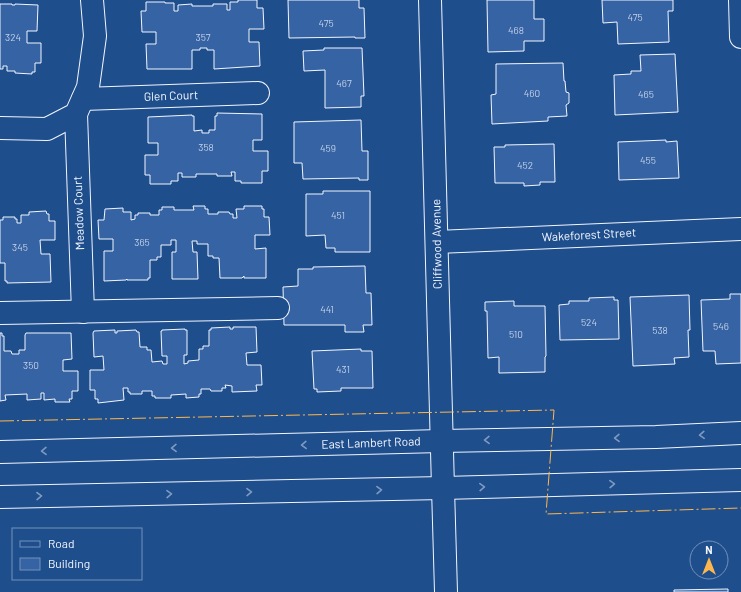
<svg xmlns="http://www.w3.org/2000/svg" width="741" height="592" font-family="Barlow,sans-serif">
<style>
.building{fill:#3563a3;stroke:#f2f6ff}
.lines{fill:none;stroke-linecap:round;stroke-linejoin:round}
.minor-casing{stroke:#f2f6ff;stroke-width:24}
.tertiary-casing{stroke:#f2f6ff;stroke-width:24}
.secondary-casing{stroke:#f2f6ff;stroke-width:24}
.minor{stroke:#1f4e8c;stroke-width:22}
.tertiary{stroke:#1f4e8c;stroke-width:22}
.secondary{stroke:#1f4e8c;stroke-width:22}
.power{stroke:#ffb74d;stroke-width:1;stroke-dasharray:14 3 2 3;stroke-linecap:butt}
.oneway{stroke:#7e9ac0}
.labels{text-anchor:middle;stroke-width:3;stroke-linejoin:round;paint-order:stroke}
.number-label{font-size:10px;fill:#c3d1e8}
.street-label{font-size:12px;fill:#f2f6ff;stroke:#1f4e8c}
</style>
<rect width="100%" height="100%" fill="#1f4e8c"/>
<g class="building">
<path d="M 238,0 L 257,0 L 257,8 L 263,8 L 264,29 L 249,29 L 249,42 L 259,42 L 260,66 L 214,69 L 214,50 L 207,50 L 207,48 L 200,48 L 200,50 L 192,50 L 192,69 L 147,69 L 146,44 L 156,44 L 156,32 L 142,32 L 141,11 L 146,11 L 146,2 L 165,2 L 165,3 L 174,3 L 174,11 L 178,11 L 178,5 L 192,4 L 192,6 L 213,6 L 213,4 L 227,4 L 227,10 L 230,10 L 230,2 L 238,2 Z"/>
<path d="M 288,0 L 359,0 L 359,8 L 364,8 L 365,38 L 355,38 L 355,37 L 289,38 Z"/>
<path d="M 487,0 L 534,0 L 534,19 L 544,19 L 544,41 L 524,41 L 524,51 L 488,52 Z"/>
<path d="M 602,0 L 673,0 L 673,11 L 668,11 L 669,42 L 618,44 L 617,22 L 603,23 Z"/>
<path d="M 0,4 L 12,4 L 12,5 L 15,5 L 15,4 L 38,5 L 37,31 L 27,31 L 27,43 L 41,43 L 41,63 L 35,63 L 35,72 L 32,72 L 32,74 L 15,73 L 15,71 L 7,71 L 7,66 L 3,66 L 3,69 L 0,69 Z"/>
<path d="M 324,48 L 362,48 L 364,96 L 361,96 L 361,107 L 325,108 L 325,70 L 304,71 L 303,51 L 324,50 Z"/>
<path d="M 675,54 L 678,112 L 615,115 L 614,75 L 631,74 L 631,71 L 641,71 L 640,55 Z"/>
<path d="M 563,63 L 564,81 L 565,81 L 566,92 L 569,93 L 569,103 L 566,105 L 567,116 L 548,117 L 548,121 L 492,124 L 491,95 L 496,94 L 496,64 Z"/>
<path d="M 217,113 L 262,114 L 262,140 L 253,140 L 253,151 L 268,151 L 268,171 L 262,171 L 262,183 L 241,183 L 241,181 L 235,181 L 235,172 L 231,172 L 232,176 L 217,176 L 217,174 L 196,174 L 196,177 L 182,177 L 182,173 L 178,173 L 178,181 L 171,181 L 171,184 L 150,184 L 150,175 L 145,175 L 145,155 L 158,155 L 158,143 L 148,143 L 148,117 L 192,115 L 192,116 L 194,116 L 194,131 L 202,130 L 202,133 L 209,133 L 209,130 L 215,130 L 215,116 L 217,116 Z"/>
<path d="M 361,120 L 362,151 L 368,151 L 368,180 L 359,180 L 359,178 L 303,179 L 302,163 L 294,163 L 294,122 Z"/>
<path d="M 666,140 L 666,142 L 677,141 L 679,178 L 619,180 L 618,142 Z"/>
<path d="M 554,144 L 555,182 L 540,182 L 540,185 L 524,186 L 524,183 L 495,183 L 494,147 L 505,147 L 505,145 Z"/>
<path d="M 323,191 L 370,191 L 370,252 L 335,252 L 335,248 L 326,248 L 325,235 L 306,236 L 306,194 L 323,194 Z"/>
<path d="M 193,206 L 205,206 L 205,209 L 208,209 L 208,214 L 218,214 L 218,212 L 229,212 L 230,214 L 233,214 L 233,218 L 237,218 L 236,209 L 244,209 L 244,206 L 262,206 L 262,209 L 264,209 L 264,217 L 269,217 L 270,235 L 255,235 L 255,249 L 266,248 L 266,278 L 244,278 L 244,276 L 242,278 L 220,278 L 219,258 L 213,258 L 213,256 L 208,256 L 208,244 L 197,244 L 197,241 L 192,241 L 193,252 L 197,252 L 198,279 L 172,279 L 172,252 L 176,252 L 176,240 L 171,240 L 171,245 L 161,245 L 161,257 L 157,257 L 157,260 L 150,260 L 150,278 L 148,278 L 148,280 L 127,280 L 127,279 L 126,280 L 104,281 L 104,251 L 113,251 L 113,239 L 99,239 L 98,220 L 104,220 L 105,209 L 123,208 L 123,212 L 131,212 L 131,220 L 135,219 L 135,215 L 138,215 L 138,213 L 150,213 L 150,215 L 159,215 L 159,210 L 162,210 L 162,207 L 174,207 L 174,210 L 194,210 Z"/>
<path d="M 46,211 L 47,214 L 49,214 L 49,221 L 55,221 L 55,240 L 40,240 L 41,254 L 50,254 L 51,282 L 7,283 L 7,281 L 5,281 L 5,263 L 0,263 L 0,220 L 3,220 L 3,217 L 15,217 L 15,219 L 17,219 L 17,223 L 21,223 L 21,215 L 29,215 L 29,212 Z"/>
<path d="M 365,266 L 366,293 L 371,293 L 372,325 L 363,325 L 364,332 L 345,332 L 345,325 L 284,325 L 283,287 L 298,286 L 298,269 L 313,269 L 313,267 Z"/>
<path d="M 730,294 L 741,294 L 741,363 L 716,364 L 715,351 L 703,351 L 701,300 L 730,299 Z"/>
<path d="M 689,295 L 690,330 L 688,330 L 689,357 L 674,358 L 675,364 L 633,366 L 630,297 Z"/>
<path d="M 614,297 L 614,300 L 618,300 L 619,339 L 560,340 L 559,305 L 569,304 L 569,301 L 589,301 L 589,298 Z"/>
<path d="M 514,301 L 514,306 L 545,306 L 546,356 L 545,357 L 545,372 L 499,373 L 499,357 L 488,358 L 487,311 L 485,311 L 485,302 Z"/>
<path d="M 230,327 L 230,329 L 233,329 L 233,327 L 256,327 L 257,352 L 246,353 L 247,365 L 261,365 L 262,385 L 256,385 L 257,391 L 232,392 L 232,386 L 225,385 L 226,388 L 222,388 L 222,391 L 211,391 L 210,389 L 201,389 L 201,394 L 199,394 L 199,397 L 186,398 L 186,394 L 171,395 L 171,398 L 155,398 L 155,396 L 152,396 L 152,391 L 142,391 L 142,394 L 130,394 L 130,392 L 128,392 L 128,388 L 123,388 L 124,400 L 98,403 L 98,399 L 95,399 L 95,390 L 90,390 L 90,370 L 104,370 L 103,356 L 94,357 L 93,333 L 94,331 L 115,330 L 115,333 L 117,333 L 117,331 L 136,330 L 137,332 L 139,332 L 140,347 L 147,347 L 147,350 L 151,350 L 152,362 L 162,361 L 163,364 L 167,364 L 167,356 L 162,356 L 161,331 L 162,331 L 162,330 L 185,329 L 185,330 L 187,330 L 187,355 L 184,355 L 184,364 L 188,363 L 188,361 L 199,360 L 199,349 L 203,349 L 203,346 L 209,346 L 209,330 L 211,330 L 211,328 Z"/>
<path d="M 0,333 L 2,333 L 2,336 L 4,336 L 4,351 L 11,351 L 12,354 L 19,354 L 19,350 L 25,350 L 25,335 L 26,333 L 71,333 L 72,359 L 63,360 L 63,371 L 78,371 L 78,391 L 72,391 L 72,399 L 69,399 L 70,402 L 55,402 L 55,399 L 44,400 L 44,393 L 41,393 L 41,399 L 27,400 L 27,394 L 5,395 L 6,400 L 0,401 Z"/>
<path d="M 361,349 L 361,351 L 372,351 L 373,388 L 341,388 L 341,391 L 317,392 L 317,389 L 314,389 L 312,351 Z"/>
<path d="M 728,589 L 728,592 L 674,592 L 674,590 Z"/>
</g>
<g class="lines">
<defs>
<g id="minor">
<path d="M 740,0 L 741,37"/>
<path d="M 83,99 L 258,93"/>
<path d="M 76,114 L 83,312"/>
<path d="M 0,128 L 47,129 L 76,114 L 88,87 L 95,36 L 92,0"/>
<path d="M 437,242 L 741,229"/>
<path d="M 0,313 L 278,308"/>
<path d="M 443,488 L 446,592"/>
</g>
<path id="tertiary" d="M 430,0 L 443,488"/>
<g id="secondary">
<path d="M 0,452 L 441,441 L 656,437 L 741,433"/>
<path d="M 0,497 L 443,488 L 741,480"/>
</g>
</defs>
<use href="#minor" class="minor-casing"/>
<use href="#tertiary" class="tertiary-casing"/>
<use href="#secondary" class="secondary-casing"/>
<use href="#minor" class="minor"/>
<use href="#tertiary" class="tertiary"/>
<use href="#secondary" class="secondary"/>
<path class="power" d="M 0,421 L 554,410 L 546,514 L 741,508"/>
</g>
<defs><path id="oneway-chevron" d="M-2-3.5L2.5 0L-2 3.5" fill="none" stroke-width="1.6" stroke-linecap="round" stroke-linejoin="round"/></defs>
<g class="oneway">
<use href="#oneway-chevron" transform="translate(702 435) rotate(177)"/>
<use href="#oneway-chevron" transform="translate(617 438) rotate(179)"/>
<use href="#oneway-chevron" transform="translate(487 440) rotate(179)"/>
<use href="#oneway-chevron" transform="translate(304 445) rotate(178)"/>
<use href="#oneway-chevron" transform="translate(174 448) rotate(179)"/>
<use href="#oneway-chevron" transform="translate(44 451) rotate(179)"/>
<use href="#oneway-chevron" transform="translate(612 484) rotate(-2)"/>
<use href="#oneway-chevron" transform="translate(482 487) rotate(-2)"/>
<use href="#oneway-chevron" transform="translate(379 490) rotate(-1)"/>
<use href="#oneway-chevron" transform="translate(249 492) rotate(-1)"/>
<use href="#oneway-chevron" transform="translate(169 494) rotate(-1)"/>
<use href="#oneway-chevron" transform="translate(39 496) rotate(-1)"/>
</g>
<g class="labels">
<g class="number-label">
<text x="635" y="21">475</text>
<text x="326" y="27">475</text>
<text x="516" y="34">468</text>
<text x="13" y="41">324</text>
<text x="203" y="41">357</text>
<text x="344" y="87">467</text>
<text x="532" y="97">460</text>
<text x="646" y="98">465</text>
<text x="206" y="151">358</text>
<text x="328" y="152">459</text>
<text x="648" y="164">455</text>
<text x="525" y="169">452</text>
<text x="338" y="219">451</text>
<text x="142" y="246">365</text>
<text x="20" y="251">345</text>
<text x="327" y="313">441</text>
<text x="589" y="326">524</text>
<text x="721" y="330">546</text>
<text x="660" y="334">538</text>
<text x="516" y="338">510</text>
<text x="31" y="369">350</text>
<text x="343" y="373">431</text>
</g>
<g class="street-label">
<text transform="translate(171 96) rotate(-2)" y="4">Glen Court</text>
<text transform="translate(79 213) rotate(-92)" y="4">Meadow Court</text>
<text transform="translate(589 235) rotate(-3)" y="4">Wakeforest Street</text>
<text transform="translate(437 244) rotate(-91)" y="4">Cliffwood Avenue</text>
<text transform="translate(371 443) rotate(-2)" y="4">East Lambert Road</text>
</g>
</g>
<rect x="12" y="528" width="130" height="52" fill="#1f4e8c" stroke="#7391ba"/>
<rect x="20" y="541" width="20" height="6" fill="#1f4e8c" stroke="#7391ba"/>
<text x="48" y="548" font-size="12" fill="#f2f6ff">Road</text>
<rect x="20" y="558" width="20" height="12" fill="#3563a3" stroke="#7391ba"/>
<text x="48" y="568" font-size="12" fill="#f2f6ff">Building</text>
<g transform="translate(709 560)"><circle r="19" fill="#1f4e8c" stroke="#7391ba"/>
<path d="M0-3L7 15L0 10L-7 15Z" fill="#ffb74d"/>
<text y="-6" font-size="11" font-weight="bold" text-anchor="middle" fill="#f2f6ff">N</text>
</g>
</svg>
